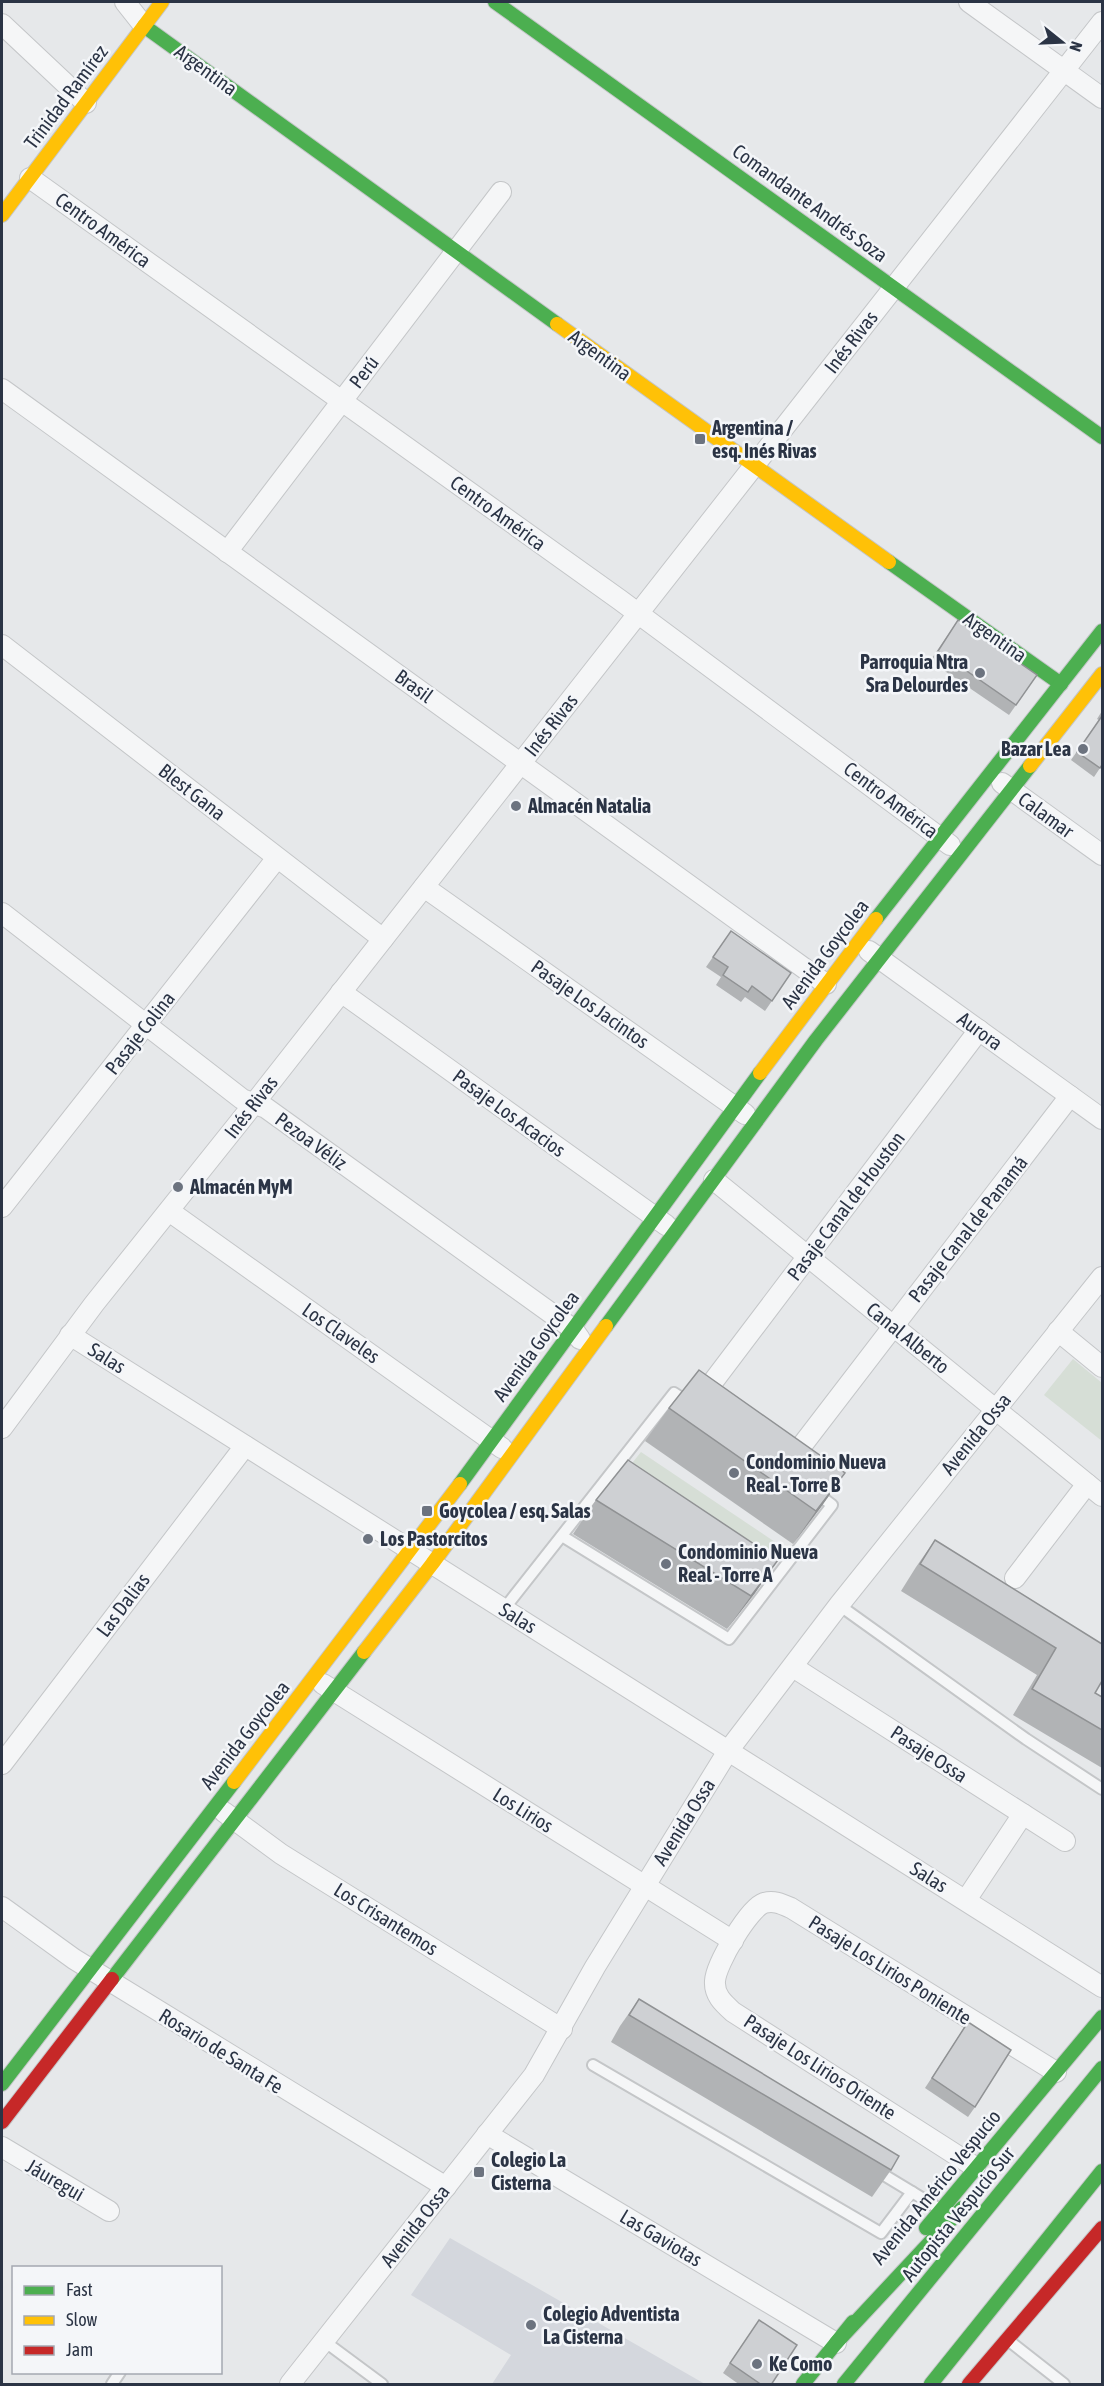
<svg xmlns="http://www.w3.org/2000/svg" width="1104" height="2386" font-family="'Asap Condensed',sans-serif">
<style>
.built{fill:#d4d7dd}
.green{fill:#d6ded6}
.lines{fill:none;stroke-linecap:round;stroke-linejoin:round}
.lane-casing{stroke:#c4c6c8;stroke-width:14}
.street-casing{stroke:#c4c6c8;stroke-width:22}
.fast-casing{stroke:#c4c6c8;stroke-width:16}
.slow-casing{stroke:#c4c6c8;stroke-width:16}
.jam-casing{stroke:#c4c6c8;stroke-width:16}
.lane{stroke:#f5f6f7;stroke-width:10}
.street{stroke:#f5f6f7;stroke-width:20}
.fast{stroke:#4caf50;stroke-width:14}
.slow{stroke:#ffc107;stroke-width:14}
.jam{stroke:#c62828;stroke-width:14}
.wall{fill:#b1b3b5}
.shaded-wall{fill:#909294}
.building{fill:#ced0d3;stroke:#909294;stroke-width:1.5}
.poi-dot{fill:#6c737f;stroke:#f4f6f9;stroke-width:2}
.labels{text-anchor:middle;stroke-width:5;stroke-linejoin:round;paint-order:stroke}
.street-label{font-size:20px;fill:#2b3445;stroke:#f4f6f9}
.poi-label{font-size:20px;font-weight:bold;fill:#2b3445;stroke:#f4f6f9;text-anchor:start}
</style>
<rect width="100%" height="100%" fill="#e6e8ea"/>
<path class="built" d="M 450,2238 L 705,2384 L 492,2384 L 511,2355 L 411,2295 Z"/>
<g class="green">
<path d="M 1073,1359 L 1102,1383 L 1102,1441 L 1044,1395 Z"/>
<path d="M 641,1452 L 784,1548 L 758,1584 L 612,1488 Z"/>
</g>
<g class="lines">
<defs>
<g id="lane">
<path d="M 562,1536 L 729,1639 L 832,1505 L 815,1492"/>
<path d="M 839,1605 L 1026,1739 L 1102,1789"/>
<path d="M 504,1609 L 674,1393 L 689,1403"/>
<path d="M 593,2065 L 881,2233 L 912,2192 L 874,2169"/>
<path d="M 912,2192 L 938,2208"/>
<path d="M 1008,2340 L 1064,2384"/>
<path d="M 324,2341 L 382,2384"/>
<path d="M 112,2384 L 120,2372"/>
</g>
<g id="street">
<path d="M 125,2 L 144,26"/>
<path d="M 969,2 L 1102,98"/>
<path d="M 2,24 L 86,103"/>
<path d="M 30,178 L 620,600 L 950,845"/>
<path d="M 2,389 L 826,984"/>
<path d="M 227,552 L 501,192"/>
<path d="M 2,645 L 383,939"/>
<path d="M 1002,783 L 1102,855"/>
<path d="M 424,887 L 745,1114"/>
<path d="M 2,913 L 242,1099 L 266,1108 L 573,1329 L 580,1339"/>
<path d="M 869,951 L 1102,1119"/>
<path d="M 341,992 L 666,1225"/>
<path d="M 714,1180 L 1102,1496"/>
<path d="M 2,1207 L 277,858"/>
<path d="M 169,1211 L 502,1448"/>
<path d="M 1058,1331 L 1102,1367"/>
<path d="M 70,1335 L 1102,1987"/>
<path d="M 712,1383 L 979,1030"/>
<path d="M 2,1428 L 94,1304 L 245,1115 L 1102,22"/>
<path d="M 800,1448 L 1070,1096"/>
<path d="M 1015,1578 L 1087,1484"/>
<path d="M 793,1667 L 1065,1841"/>
<path d="M 323,1684 L 733,1941"/>
<path d="M 2,1764 L 245,1446"/>
<path d="M 224,1812 L 281,1854 L 562,2029"/>
<path d="M 966,1900 L 1023,1814"/>
<path d="M 2,1907 L 74,1959 L 446,2187"/>
<path d="M 487,2134 L 836,2343"/>
<path d="M 2,2147 L 109,2211"/>
<path d="M 975,2167 L 733,2012 C 723,2003 714,1995 715,1981 C 716,1964 749,1908 764,1903 C 774,1900 782,1904 791,1908 L 1056,2072"/>
<path d="M 290,2384 L 534,2075 L 595,1967 L 728,1751 L 839,1605 L 1102,1277"/>
</g>
<g id="fast">
<path d="M 495,2 L 1102,437"/>
<path d="M 144,26 L 557,324"/>
<path d="M 889,562 L 1061,684"/>
<path d="M 876,919 L 1102,631"/>
<path d="M 606,1326 L 816,1040 L 1030,766"/>
<path d="M 460,1484 L 760,1073"/>
<path d="M 112,1979 L 364,1652"/>
<path d="M 2,2084 L 234,1782"/>
<path d="M 926,2228 L 1102,2017"/>
<path d="M 836,2343 L 962,2208"/>
<path d="M 803,2384 L 853,2322"/>
<path d="M 844,2384 L 1102,2068"/>
<path d="M 931,2384 L 1102,2171"/>
</g>
<g id="slow">
<path d="M 2,215 L 162,2"/>
<path d="M 557,324 L 889,562"/>
<path d="M 1030,766 L 1102,674"/>
<path d="M 760,1073 L 876,919"/>
<path d="M 364,1652 L 432,1564 L 606,1326"/>
<path d="M 234,1782 L 460,1484"/>
</g>
<g id="jam">
<path d="M 2,2122 L 112,1979"/>
<path d="M 969,2384 L 1102,2228"/>
</g>
</defs>
<use href="#lane" class="lane-casing"/>
<use href="#street" class="street-casing"/>
<use href="#fast" class="fast-casing"/>
<use href="#slow" class="slow-casing"/>
<use href="#jam" class="jam-casing"/>
<use href="#lane" class="lane"/>
<use href="#street" class="street"/>
<use href="#fast" class="fast"/>
<use href="#slow" class="slow"/>
<use href="#jam" class="jam"/>
</g>
<g class="wall">
<path d="M 958,620 L 1037,675 L 1009,715 L 930,661 Z"/>
<path d="M 1102,711 L 1102,765 L 1094,777 L 1071,760 L 1099,720 L 1097,719 Z"/>
<path d="M 731,931 L 791,973 L 765,1011 L 745,997 L 741,1002 L 716,985 L 721,977 L 706,967 Z"/>
<path d="M 669,1408 L 845,1473 L 821,1507 L 793,1544 L 645,1441 Z"/>
<path d="M 596,1500 L 778,1560 L 755,1593 L 727,1629 L 573,1534 Z"/>
<path d="M 935,1540 L 1102,1644 L 1095,1693 L 1102,1697 L 1102,1768 L 1013,1715 L 1037,1675 L 901,1591 L 916,1567 Z"/>
<path d="M 639,1999 L 891,2170 L 872,2197 L 611,2042 L 620,2026 Z"/>
<path d="M 968,2022 L 975,2107 L 968,2117 L 925,2088 Z"/>
<path d="M 759,2320 L 771,2385 L 740,2385 L 723,2373 Z"/>
</g>
<g class="shaded-wall">
<path d="M 845,1473 L 821,1507 L 793,1544 L 816,1511 Z"/>
<path d="M 778,1560 L 755,1593 L 727,1629 L 751,1596 Z"/>
</g>
<g class="building">
<path d="M 958,620 L 1037,675 L 1016,705 L 938,651 Z"/>
<path d="M 1102,716 L 1102,765 L 1100,768 L 1077,752 Z"/>
<path d="M 731,931 L 791,973 L 772,1001 L 752,986 L 748,992 L 723,975 L 728,967 L 713,957 Z"/>
<path d="M 699,1370 L 845,1473 L 816,1511 L 669,1408 Z"/>
<path d="M 628,1460 L 778,1560 L 751,1596 L 596,1500 Z"/>
<path d="M 935,1540 L 1102,1644 L 1102,1681 L 1095,1693 L 1102,1697 L 1102,1730 L 1032,1689 L 1056,1648 L 920,1564 Z"/>
<path d="M 639,1999 L 899,2156 L 891,2170 L 629,2015 Z"/>
<path d="M 968,2022 L 1011,2050 L 975,2107 L 932,2078 Z"/>
<path d="M 759,2320 L 797,2345 L 771,2385 L 762,2385 L 730,2363 Z"/>
</g>
<g class="poi-dot">
<rect x="694" y="433" width="12" height="12" rx="3"/>
<circle cx="980" cy="673" r="6"/>
<circle cx="1083" cy="749" r="6"/>
<circle cx="516" cy="806" r="6"/>
<circle cx="178" cy="1187" r="6"/>
<circle cx="734" cy="1473" r="6"/>
<rect x="421" y="1505" width="12" height="12" rx="3"/>
<circle cx="368" cy="1539" r="6"/>
<circle cx="666" cy="1564" r="6"/>
<rect x="473" y="2166" width="12" height="12" rx="3"/>
<circle cx="531" cy="2325" r="6"/>
<circle cx="757" cy="2364" r="6"/>
</g>
<g class="labels">
<g class="street-label">
<text transform="translate(206 70) rotate(36)" y="7">Argentina</text>
<text transform="translate(66 97) rotate(-53)" y="7">Trinidad Ramírez</text>
<text transform="translate(810 203) rotate(36)" y="7">Comandante Andrés Soza</text>
<text transform="translate(103 230) rotate(36)" y="7">Centro América</text>
<text transform="translate(851 342) rotate(-52)" y="7">Inés Rivas</text>
<text transform="translate(600 355) rotate(36)" y="7">Argentina</text>
<text transform="translate(364 372) rotate(-53)" y="7">Perú</text>
<text transform="translate(498 513) rotate(36)" y="7">Centro América</text>
<text transform="translate(995 637) rotate(35)" y="7">Argentina</text>
<text transform="translate(414 686) rotate(36)" y="7">Brasil</text>
<text transform="translate(551 725) rotate(-52)" y="7">Inés Rivas</text>
<text transform="translate(192 792) rotate(38)" y="7">Blest Gana</text>
<text transform="translate(891 800) rotate(37)" y="7">Centro América</text>
<text transform="translate(1046 815) rotate(36)" y="7">Calamar</text>
<text transform="translate(825 954) rotate(-53)" y="7">Avenida Goycolea</text>
<text transform="translate(590 1004) rotate(35)" y="7">Pasaje Los Jacintos</text>
<text transform="translate(980 1031) rotate(36)" y="7">Aurora</text>
<text transform="translate(140 1033) rotate(-52)" y="7">Pasaje Colina</text>
<text transform="translate(251 1107) rotate(-52)" y="7">Inés Rivas</text>
<text transform="translate(509 1113) rotate(36)" y="7">Pasaje Los Acacios</text>
<text transform="translate(311 1141) rotate(36)" y="7">Pezoa Véliz</text>
<text transform="translate(846 1206) rotate(-53)" y="7">Pasaje Canal de Houston</text>
<text transform="translate(968 1229) rotate(-52)" y="7">Pasaje Canal de Panamá</text>
<text transform="translate(341 1333) rotate(35)" y="7">Los Claveles</text>
<text transform="translate(908 1338) rotate(39)" y="7">Canal Alberto</text>
<text transform="translate(536 1346) rotate(-54)" y="7">Avenida Goycolea</text>
<text transform="translate(107 1358) rotate(32)" y="7">Salas</text>
<text transform="translate(976 1434) rotate(-51)" y="7">Avenida Ossa</text>
<text transform="translate(123 1605) rotate(-53)" y="7">Las Dalias</text>
<text transform="translate(518 1618) rotate(32)" y="7">Salas</text>
<text transform="translate(245 1735) rotate(-52)" y="7">Avenida Goycolea</text>
<text transform="translate(929 1754) rotate(33)" y="7">Pasaje Ossa</text>
<text transform="translate(523 1810) rotate(32)" y="7">Los Lirios</text>
<text transform="translate(684 1822) rotate(-58)" y="7">Avenida Ossa</text>
<text transform="translate(929 1877) rotate(32)" y="7">Salas</text>
<text transform="translate(386 1919) rotate(32)" y="7">Los Crisantemos</text>
<text transform="translate(890 1970) rotate(32)" y="7">Pasaje Los Lirios Poniente</text>
<text transform="translate(221 2051) rotate(32)" y="7">Rosario de Santa Fe</text>
<text transform="translate(820 2067) rotate(33)" y="7">Pasaje Los Lirios Oriente</text>
<text transform="translate(55 2180) rotate(30)" y="7">Jáuregui</text>
<text transform="translate(936 2187) rotate(-51)" y="7">Avenida Américo Vespucio</text>
<text transform="translate(958 2214) rotate(-51)" y="7">Autopista Vespucio Sur</text>
<text transform="translate(415 2226) rotate(-52)" y="7">Avenida Ossa</text>
<text transform="translate(661 2238) rotate(31)" y="7">Las Gaviotas</text>
</g>
<g class="poi-label">
<text x="712" y="435">Argentina /<tspan x="712" dy="23">esq. Inés Rivas</tspan></text>
<text x="968" y="669" text-anchor="end">Parroquia Ntra<tspan x="968" dy="23">Sra Delourdes</tspan></text>
<text x="1071" y="756" text-anchor="end">Bazar Lea</text>
<text x="528" y="813">Almacén Natalia</text>
<text x="190" y="1194">Almacén MyM</text>
<text x="746" y="1469">Condominio Nueva<tspan x="746" dy="23">Real - Torre B</tspan></text>
<text x="439" y="1518">Goycolea / esq. Salas</text>
<text x="380" y="1546">Los Pastorcitos</text>
<text x="678" y="1559">Condominio Nueva<tspan x="678" dy="23">Real - Torre A</tspan></text>
<text x="491" y="2167">Colegio La<tspan x="491" dy="23">Cisterna</tspan></text>
<text x="543" y="2321">Colegio Adventista<tspan x="543" dy="23">La Cisterna</tspan></text>
<text x="769" y="2371">Ke Como</text>
</g>
</g>
<rect width="1104" height="2386" fill="none" stroke="#2b3445" stroke-width="6"/>
<rect x="12" y="2266" width="210" height="108" fill="#f4f6f9" stroke="#a4a8b1" stroke-width="1.5"/>
<rect x="24" y="2286" width="30" height="9" fill="#4caf50" stroke="#a4a8b1" stroke-width="1.5"/>
<text x="66" y="2296" font-size="18" fill="#2b3445">Fast</text>
<rect x="24" y="2316" width="30" height="9" fill="#ffc107" stroke="#a4a8b1" stroke-width="1.5"/>
<text x="66" y="2326" font-size="18" fill="#2b3445">Slow</text>
<rect x="24" y="2346" width="30" height="9" fill="#c62828" stroke="#a4a8b1" stroke-width="1.5"/>
<text x="66" y="2356" font-size="18" fill="#2b3445">Jam</text>
<g transform="translate(1062 42) rotate(108)" stroke="#f4f6f9" stroke-width="4.5" paint-order="stroke">
<path d="M0-4.5L10 22L0 15L-10 22Z" fill="#2b3445"/>
<text y="-9" font-size="16" font-weight="bold" text-anchor="middle" fill="#2b3445">N</text>
</g>
</svg>
